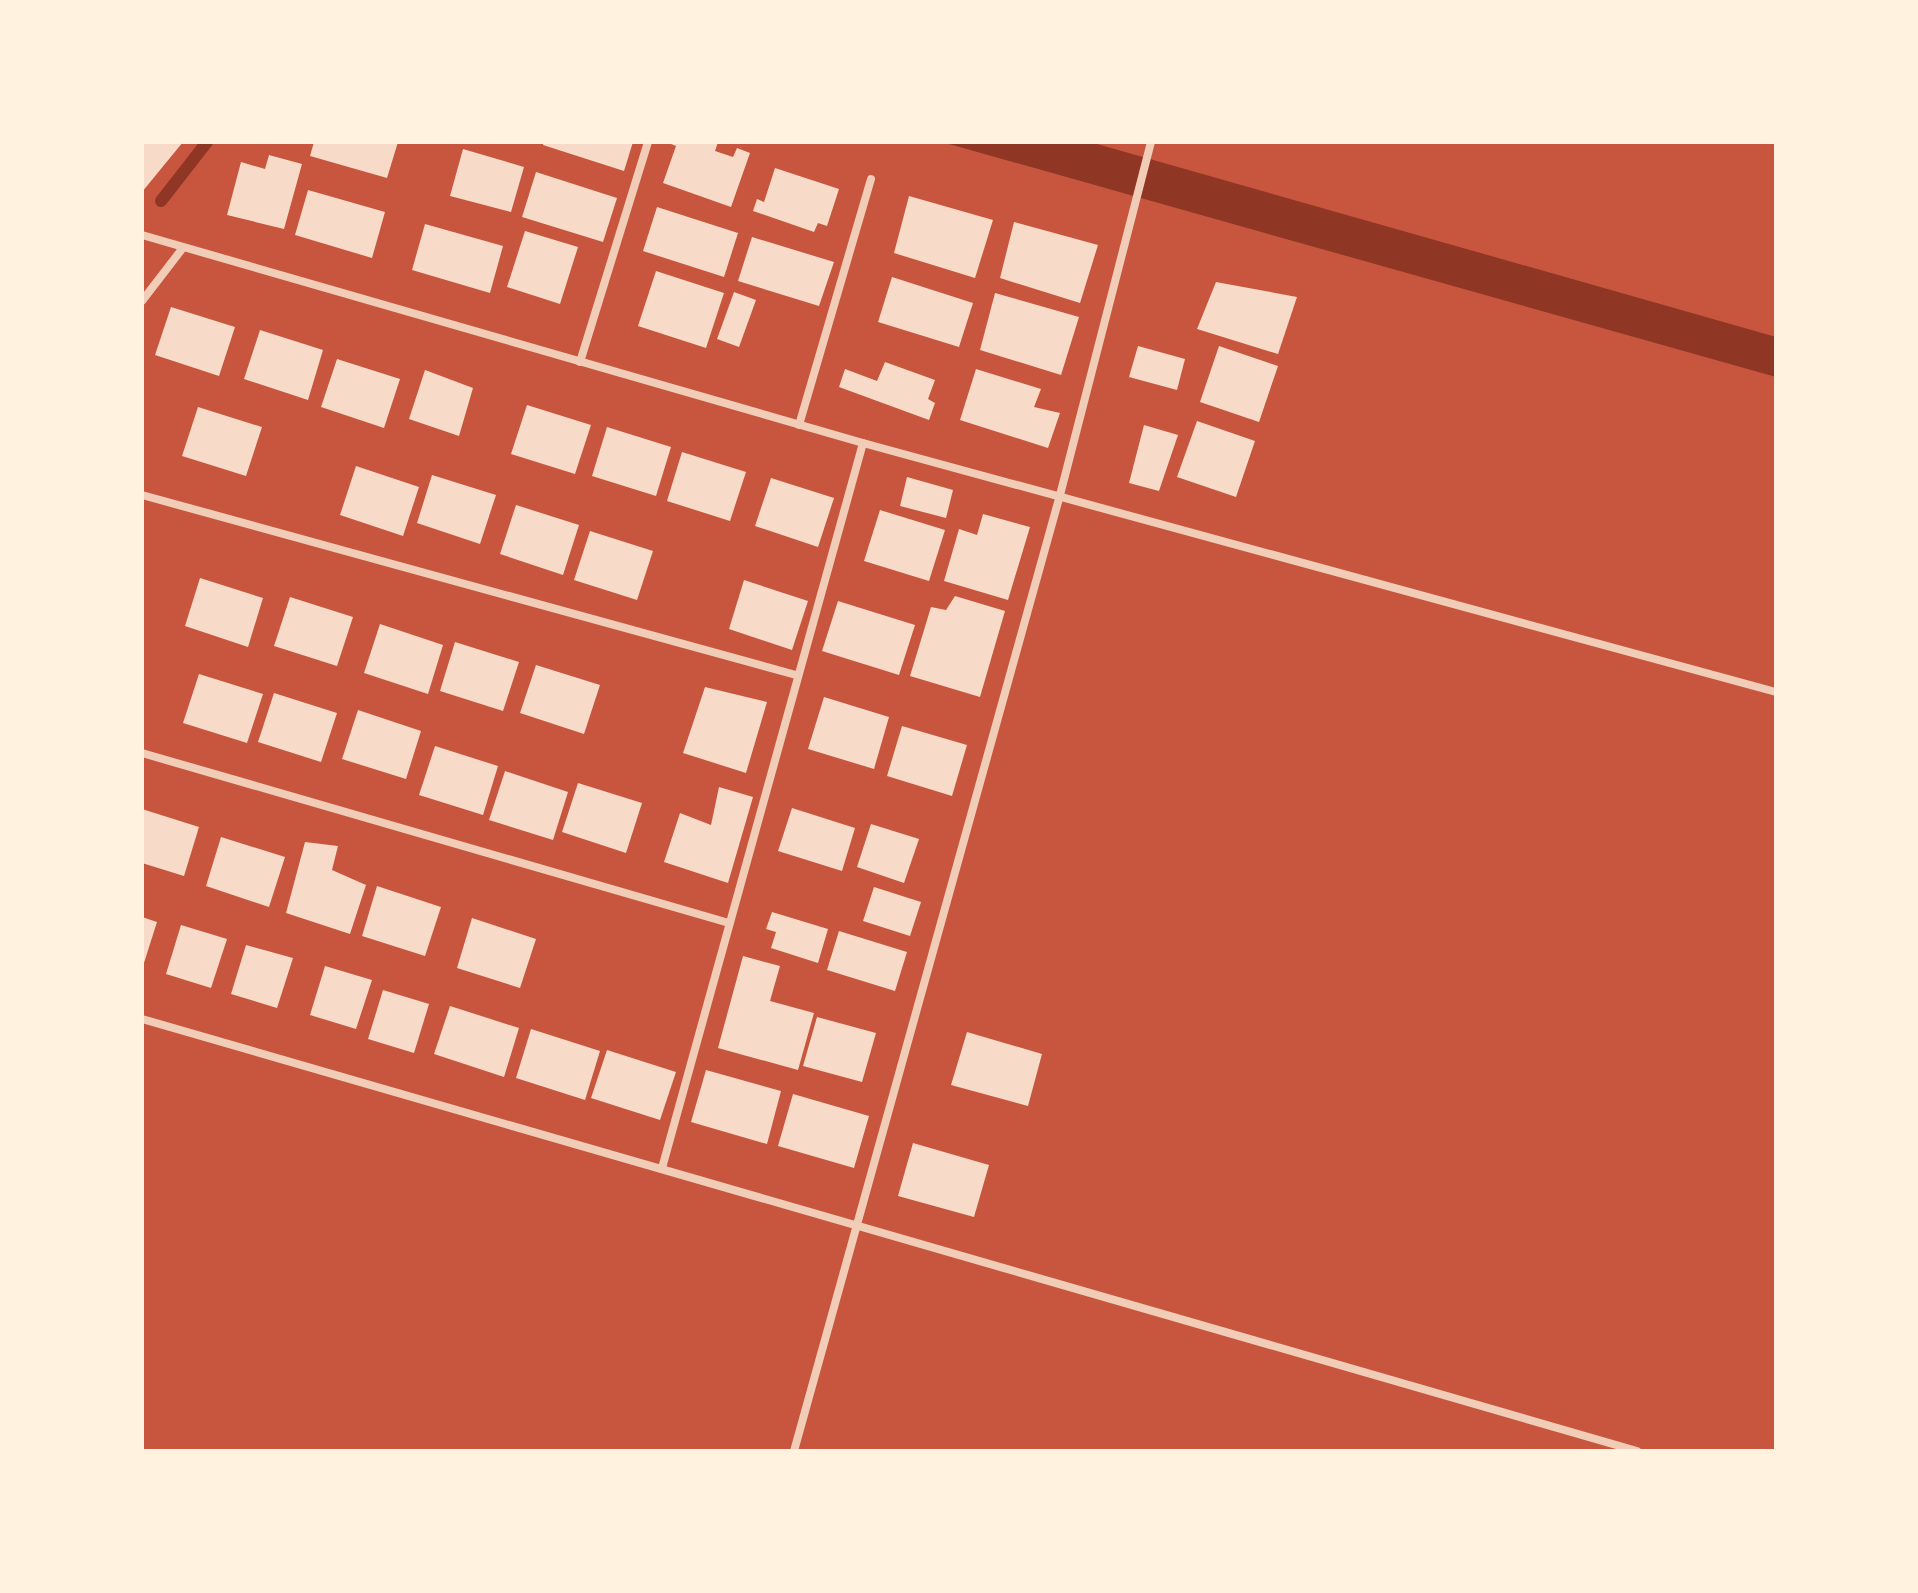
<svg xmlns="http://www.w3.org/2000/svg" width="1918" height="1593" font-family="'PT Sans',sans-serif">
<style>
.water{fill:#8f3625}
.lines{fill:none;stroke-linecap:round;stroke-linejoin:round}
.stream{stroke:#8f3625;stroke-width:12}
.building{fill:#f7dbc8}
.minor{stroke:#f1ccb7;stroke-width:8}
</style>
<rect width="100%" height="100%" fill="#c8553d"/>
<path class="water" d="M 942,142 L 1090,142 L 1776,337 L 1776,377 Z"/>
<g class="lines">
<path class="stream" d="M 161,201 L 207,142"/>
</g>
<g class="building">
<path d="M 142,142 L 183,142 L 142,192 Z"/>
<path d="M 314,142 L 398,142 L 387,178 L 310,156 Z"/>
<path d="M 544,142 L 633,142 L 624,171 L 543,145 Z"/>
<path d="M 666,142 L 718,142 L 715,151 L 733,157 L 737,148 L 750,153 L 731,207 L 663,183 L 676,146 Z"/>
<path d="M 463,149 L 524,167 L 511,212 L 450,196 Z"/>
<path d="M 269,155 L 302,164 L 284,229 L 227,215 L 241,162 L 265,169 Z"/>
<path d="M 775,168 L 839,189 L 827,226 L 818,223 L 814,232 L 753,211 L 757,199 L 764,202 Z"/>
<path d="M 536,172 L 617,198 L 603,242 L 522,217 Z"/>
<path d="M 308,190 L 385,212 L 372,258 L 295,235 Z"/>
<path d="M 909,196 L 993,220 L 975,278 L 894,253 Z"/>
<path d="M 657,207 L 738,233 L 724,277 L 643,251 Z"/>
<path d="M 1014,222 L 1098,245 L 1080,303 L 1000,278 Z"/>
<path d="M 425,224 L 503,246 L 490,293 L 412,270 Z"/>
<path d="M 525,231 L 578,247 L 560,304 L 507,287 Z"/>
<path d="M 752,237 L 834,262 L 819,306 L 738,281 Z"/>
<path d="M 656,271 L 724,293 L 706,348 L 638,326 Z"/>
<path d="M 892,277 L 973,303 L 959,347 L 878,322 Z"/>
<path d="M 1216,282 L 1297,297 L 1278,354 L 1197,329 Z"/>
<path d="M 734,292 L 756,300 L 739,347 L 717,339 Z"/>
<path d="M 995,293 L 1079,317 L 1061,375 L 980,350 Z"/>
<path d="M 171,307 L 235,327 L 219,376 L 155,355 Z"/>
<path d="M 260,330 L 323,350 L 308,400 L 244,379 Z"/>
<path d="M 1138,346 L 1185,359 L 1177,390 L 1129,377 Z"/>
<path d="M 1219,346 L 1278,366 L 1259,422 L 1200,402 Z"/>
<path d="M 337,359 L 400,379 L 384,428 L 321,407 Z"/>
<path d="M 885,362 L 935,380 L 928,399 L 935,403 L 929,420 L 839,387 L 845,369 L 877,381 Z"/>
<path d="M 976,369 L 1041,389 L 1034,407 L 1060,413 L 1048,448 L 960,420 Z"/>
<path d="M 425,370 L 473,388 L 459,436 L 409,419 Z"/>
<path d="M 527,405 L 591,425 L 575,474 L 511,454 Z"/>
<path d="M 198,407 L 262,427 L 246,476 L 182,456 Z"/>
<path d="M 1197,421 L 1255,441 L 1236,497 L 1177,477 Z"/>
<path d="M 1144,425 L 1178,435 L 1159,491 L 1129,483 Z"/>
<path d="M 607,427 L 671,447 L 656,496 L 592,476 Z"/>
<path d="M 682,452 L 746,472 L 730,521 L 667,501 Z"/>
<path d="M 356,466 L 419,487 L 403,536 L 340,515 Z"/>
<path d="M 432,475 L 496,495 L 480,544 L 417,523 Z"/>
<path d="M 907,477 L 953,490 L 946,518 L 900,506 Z"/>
<path d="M 771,478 L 834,498 L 818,547 L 755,526 Z"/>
<path d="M 516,505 L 579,525 L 563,575 L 500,554 Z"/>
<path d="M 880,510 L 945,530 L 929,581 L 864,561 Z"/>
<path d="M 983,514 L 1030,527 L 1008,600 L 944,581 L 959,529 L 977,535 Z"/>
<path d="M 590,531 L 653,551 L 637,600 L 574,580 Z"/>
<path d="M 200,578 L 263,598 L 248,647 L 185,626 Z"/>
<path d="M 744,580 L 808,601 L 792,650 L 729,629 Z"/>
<path d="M 955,596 L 1005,611 L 980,697 L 910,676 L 931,607 L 946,610 Z"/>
<path d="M 290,597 L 353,617 L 337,666 L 274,646 Z"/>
<path d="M 838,601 L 915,625 L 899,675 L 822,651 Z"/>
<path d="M 380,624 L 443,645 L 428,694 L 364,673 Z"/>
<path d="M 455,642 L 519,662 L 503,711 L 440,691 Z"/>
<path d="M 536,665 L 600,685 L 584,734 L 520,713 Z"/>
<path d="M 199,674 L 263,694 L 247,743 L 183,723 Z"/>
<path d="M 705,687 L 767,702 L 746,773 L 683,753 Z"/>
<path d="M 274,693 L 337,713 L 321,762 L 258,742 Z"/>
<path d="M 824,697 L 889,717 L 874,769 L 808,749 Z"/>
<path d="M 358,710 L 421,731 L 406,779 L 342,759 Z"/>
<path d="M 902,726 L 967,745 L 952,796 L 887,776 Z"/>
<path d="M 435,746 L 498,766 L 483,815 L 419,795 Z"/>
<path d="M 505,771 L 568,792 L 553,840 L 489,820 Z"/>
<path d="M 578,783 L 642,803 L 626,853 L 562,832 Z"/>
<path d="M 719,787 L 753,797 L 728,883 L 664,862 L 680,813 L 711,825 Z"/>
<path d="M 792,808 L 855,828 L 842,871 L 778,851 Z"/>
<path d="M 142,809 L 199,827 L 184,876 L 142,863 Z"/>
<path d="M 871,824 L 919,839 L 904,883 L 857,867 Z"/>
<path d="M 221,837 L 285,857 L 269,907 L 206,886 Z"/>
<path d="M 305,842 L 338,846 L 332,870 L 366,885 L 350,934 L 286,913 Z"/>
<path d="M 377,886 L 441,907 L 425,956 L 362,936 Z"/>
<path d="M 874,887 L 921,902 L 910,936 L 863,921 Z"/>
<path d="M 772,912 L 828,929 L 818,963 L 771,948 L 776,932 L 766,929 Z"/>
<path d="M 142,917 L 157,922 L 143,966 L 142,966 Z"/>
<path d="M 472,918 L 536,939 L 520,988 L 457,968 Z"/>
<path d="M 181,925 L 227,939 L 211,988 L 166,974 Z"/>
<path d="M 839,931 L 907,952 L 895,991 L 827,970 Z"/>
<path d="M 246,945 L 293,958 L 277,1008 L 231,994 Z"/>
<path d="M 743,956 L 780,966 L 770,1001 L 814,1013 L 798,1070 L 718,1048 Z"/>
<path d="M 325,966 L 372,980 L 356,1029 L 310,1015 Z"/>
<path d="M 383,990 L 429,1004 L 414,1053 L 368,1039 Z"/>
<path d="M 450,1006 L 519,1028 L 504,1077 L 434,1054 Z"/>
<path d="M 817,1017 L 876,1033 L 862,1082 L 803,1066 Z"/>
<path d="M 531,1029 L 600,1051 L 585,1100 L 516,1078 Z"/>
<path d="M 967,1032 L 1042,1054 L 1028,1106 L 951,1085 Z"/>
<path d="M 607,1050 L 676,1072 L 660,1120 L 591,1098 Z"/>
<path d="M 706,1070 L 781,1091 L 767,1144 L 691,1122 Z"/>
<path d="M 793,1094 L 869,1116 L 854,1168 L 778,1146 Z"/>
<path d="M 913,1143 L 989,1165 L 974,1217 L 898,1196 Z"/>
</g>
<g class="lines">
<g class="minor">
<path d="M 142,235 L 863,443 L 1776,692"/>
<path d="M 142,301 L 182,249"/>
<path d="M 580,362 L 648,142"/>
<path d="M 799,425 L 871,179"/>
<path d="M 142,495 L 796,675"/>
<path d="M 142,753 L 729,923"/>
<path d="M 142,1019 L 1637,1451"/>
<path d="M 662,1168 L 863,443"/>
<path d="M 794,1451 L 1060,495 L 1151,142"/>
</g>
</g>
<rect width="1918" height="1593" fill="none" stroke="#fff3e0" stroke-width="288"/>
</svg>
